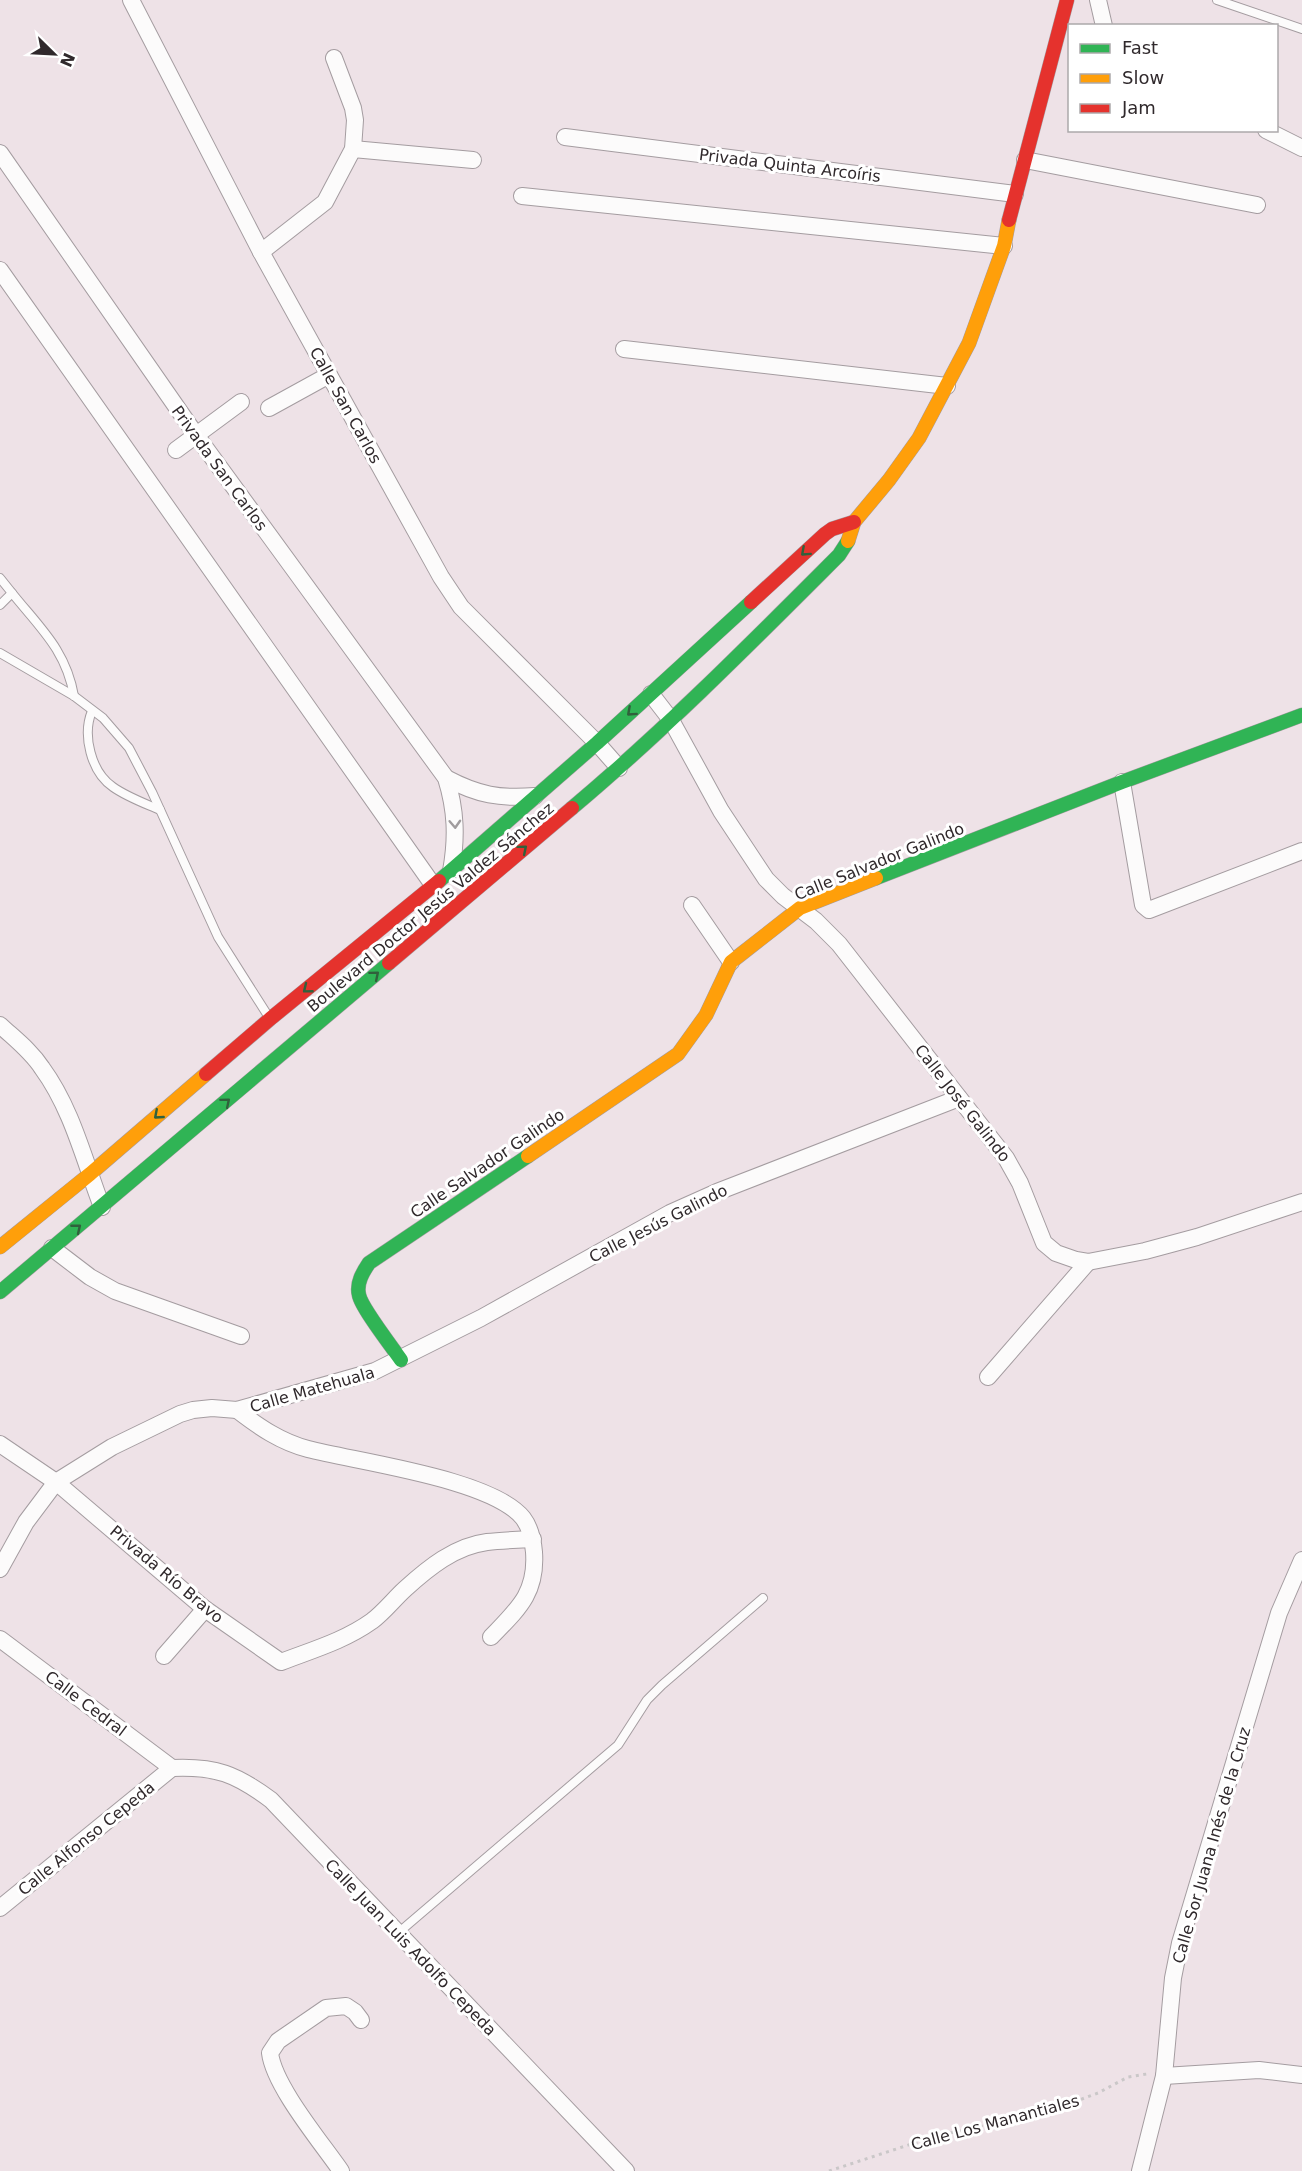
<svg xmlns="http://www.w3.org/2000/svg" width="1302" height="2171" font-family="'DejaVu Sans',sans-serif">
<style>
.lines{fill:none;stroke-linecap:round;stroke-linejoin:round}
.lane-casing{stroke:#a49ca0;stroke-width:10}
.street-casing{stroke:#a49ca0;stroke-width:18}
.fast-casing{stroke:#a49ca0;stroke-width:15}
.slow-casing{stroke:#a49ca0;stroke-width:15}
.jam-casing{stroke:#a49ca0;stroke-width:15}
.path{stroke:#cac7c8;stroke-width:3;stroke-dasharray:3 4.5;stroke-linecap:butt}
.lane{stroke:#fcfbfb;stroke-width:8}
.street{stroke:#fcfbfb;stroke-width:16}
.fast{stroke:#30b455;stroke-width:14}
.slow{stroke:#ff9f0a;stroke-width:14}
.jam{stroke:#e5322d;stroke-width:14}
.oneway{stroke:#30613c}
.oneway2{stroke:#a09c9e}
.labels{text-anchor:middle;stroke-width:6;stroke-linejoin:round;paint-order:stroke}
.street-label{font-size:16px;fill:#30292c;stroke:#fff}
</style>
<rect width="100%" height="100%" fill="#eee2e7"/>
<g class="lines">
<defs>
<g id="lane">
<path d="M 1217,0 L 1302,29"/>
<path d="M 0,578 L 12,593 L 0,605"/>
<path d="M 12,593 C 40,628 66,650 74,696"/>
<path d="M 0,653 L 74,696 L 103,718 L 129,748 L 152,792 L 218,937 L 270,1019"/>
<path d="M 92,711 C 82,735 91,772 113,787 C 127,797 144,803 160,810"/>
<path d="M 398,1933 L 618,1745 L 647,1700 L 662,1685 L 763,1598"/>
</g>
<g id="street">
<path d="M 131,0 L 261,252 L 441,577 L 461,607 L 597,743 L 619,768"/>
<path d="M 1098,0 L 1104,26"/>
<path d="M 1266,130 L 1302,148"/>
<path d="M 565,137 L 1015,194"/>
<path d="M 353,149 L 473,160"/>
<path d="M 0,153 L 196,435 L 446,778 C 456,810 457,838 451,871"/>
<path d="M 1025,160 L 1257,205"/>
<path d="M 522,196 L 1004,246"/>
<path d="M 261,252 L 325,202 L 353,149 L 355,120 L 353,108 L 334,58"/>
<path d="M 0,270 L 433,885"/>
<path d="M 624,349 L 947,386"/>
<path d="M 269,408 L 329,375"/>
<path d="M 176,450 L 241,402"/>
<path d="M 651,694 L 671,720 L 721,811 L 766,879 L 783,896 L 816,921 L 839,944 L 1006,1158 L 1020,1183 L 1044,1243 L 1056,1253 L 1076,1260 L 1088,1262 L 1145,1251 L 1197,1237 L 1302,1202"/>
<path d="M 446,778 C 478,795 500,799 535,796"/>
<path d="M 1122,782 L 1143,905 L 1149,910 L 1302,851"/>
<path d="M 692,905 L 731,962"/>
<path d="M 0,1025 C 15,1039 31,1051 42,1068 C 72,1109 84,1160 102,1207"/>
<path d="M 52,1248 L 90,1277 L 115,1291 L 241,1336"/>
<path d="M 988,1377 L 1088,1262"/>
<path d="M 237,1410 C 259,1427 281,1442 308,1449 C 358,1462 492,1479 523,1518 C 530,1527 533,1541 534,1552 C 537,1593 518,1609 491,1637"/>
<path d="M 0,1444 L 56,1482 L 205,1609 L 281,1662 C 312,1650 344,1641 372,1621 C 384,1612 394,1599 405,1589 C 428,1568 455,1546 487,1542 C 502,1540 518,1540 533,1539"/>
<path d="M 0,1569 L 26,1522 L 56,1482 L 112,1447 L 180,1414 L 193,1410 L 212,1408 L 237,1410 L 375,1371 L 481,1318 L 670,1213 L 717,1192 L 959,1098"/>
<path d="M 0,1639 L 172,1768"/>
<path d="M 164,1656 L 205,1609"/>
<path d="M 172,1768 C 216,1766 236,1774 271,1800 L 626,2171"/>
<path d="M 0,1908 L 172,1768"/>
<path d="M 1164,2076 L 1259,2070 L 1302,2075"/>
<path d="M 341,2171 C 321,2142 274,2086 270,2053 L 278,2041 L 326,2008 L 346,2006 L 355,2012 L 361,2020"/>
<path d="M 1140,2171 L 1164,2076 L 1173,1978 L 1180,1943 L 1279,1613 L 1302,1560"/>
</g>
<g id="fast">
<path d="M 572,808 C 666,729 752,642 839,555 L 848,541"/>
<path d="M 876,878 L 1122,782 L 1302,715"/>
<path d="M 439,881 L 597,743 L 751,602"/>
<path d="M 0,1292 L 389,963"/>
<path d="M 401,1360 C 392,1347 361,1307 359,1295 C 356,1283 363,1272 369,1263 L 528,1156"/>
</g>
<g id="slow">
<path d="M 848,541 L 854,522 L 889,480 L 919,438 L 969,343 L 1004,246 L 1009,220"/>
<path d="M 528,1156 L 678,1054 L 706,1015 L 731,962 L 800,908 L 876,878"/>
<path d="M 0,1247 L 90,1174 L 206,1074"/>
</g>
<g id="jam">
<path d="M 1009,220 L 1067,0"/>
<path d="M 751,602 L 825,534 L 832,529 L 854,522"/>
<path d="M 389,963 L 572,808"/>
<path d="M 206,1074 L 270,1019 L 439,881"/>
</g>
</defs>
<use href="#lane" class="lane-casing"/>
<use href="#street" class="street-casing"/>
<use href="#fast" class="fast-casing"/>
<use href="#slow" class="slow-casing"/>
<use href="#jam" class="jam-casing"/>
<path class="path" d="M 829,2171 L 936,2136 L 1047,2112 L 1098,2093 L 1128,2077 L 1147,2074"/>
<use href="#lane" class="lane"/>
<use href="#street" class="street"/>
<use href="#fast" class="fast"/>
<use href="#slow" class="slow"/>
<use href="#jam" class="jam"/>
</g>
<defs><path id="oneway-chevron" d="M-2-3.5L2.5 0L-2 3.5" fill="none" stroke-width="1.6" stroke-linecap="round" stroke-linejoin="round" transform="scale(1.5)"/></defs>
<g class="oneway">
<use href="#oneway-chevron" transform="translate(805 552) rotate(138)"/>
<use href="#oneway-chevron" transform="translate(631 712) rotate(138)"/>
<use href="#oneway-chevron" transform="translate(523 849) rotate(-40)"/>
<use href="#oneway-chevron" transform="translate(375 975) rotate(-40)"/>
<use href="#oneway-chevron" transform="translate(307 989) rotate(141)"/>
<use href="#oneway-chevron" transform="translate(226 1102) rotate(-40)"/>
<use href="#oneway-chevron" transform="translate(158 1115) rotate(139)"/>
<use href="#oneway-chevron" transform="translate(77 1228) rotate(-39)"/>
</g>
<use class="oneway2" href="#oneway-chevron" transform="translate(455 824) rotate(87)"/>
<g class="labels">
<g class="street-label">
<text transform="translate(790 165) rotate(7)" y="6">Privada Quinta Arcoíris</text>
<text transform="translate(346 405) rotate(61)" y="6">Calle San Carlos</text>
<text transform="translate(220 468) rotate(54)" y="6">Privada San Carlos</text>
<text transform="translate(879 861) rotate(-22)" y="6">Calle Salvador Galindo</text>
<text transform="translate(430 907) rotate(-40)" y="6">Boulevard Doctor Jesús Valdez Sánchez</text>
<text transform="translate(963 1103) rotate(52)" y="6">Calle José Galindo</text>
<text transform="translate(487 1163) rotate(-34)" y="6">Calle Salvador Galindo</text>
<text transform="translate(658 1223) rotate(-27)" y="6">Calle Jesús Galindo</text>
<text transform="translate(312 1389) rotate(-16)" y="6">Calle Matehuala</text>
<text transform="translate(167 1574) rotate(40)" y="6">Privada Río Bravo</text>
<text transform="translate(86 1703) rotate(37)" y="6">Calle Cedral</text>
<text transform="translate(86 1838) rotate(-39)" y="6">Calle Alfonso Cepeda</text>
<text transform="translate(1211 1845) rotate(-74)" y="6">Calle Sor Juana Inés de la Cruz</text>
<text transform="translate(411 1947) rotate(46)" y="6">Calle Juan Luis Adolfo Cepeda</text>
<text transform="translate(995 2122) rotate(-15)" y="6">Calle Los Manantiales</text>
</g>
</g>
<rect x="1068" y="24" width="210" height="108" fill="#ffffff" stroke="#aca9ab" stroke-width="1.5"/>
<rect x="1080" y="44" width="30" height="9" fill="#30b455" stroke="#aca9ab" stroke-width="1.5"/>
<text x="1122" y="54" font-size="18" fill="#30292c">Fast</text>
<rect x="1080" y="74" width="30" height="9" fill="#ff9f0a" stroke="#aca9ab" stroke-width="1.5"/>
<text x="1122" y="84" font-size="18" fill="#30292c">Slow</text>
<rect x="1080" y="104" width="30" height="9" fill="#e5322d" stroke="#aca9ab" stroke-width="1.5"/>
<text x="1122" y="114" font-size="18" fill="#30292c">Jam</text>
<g transform="translate(54 54) rotate(114)" stroke="#ffffff" stroke-width="4.5" paint-order="stroke">
<path d="M0-4.5L10 22L0 15L-10 22Z" fill="#30292c"/>
<text y="-9" font-size="16" font-weight="bold" text-anchor="middle" fill="#30292c">N</text>
</g>
</svg>
